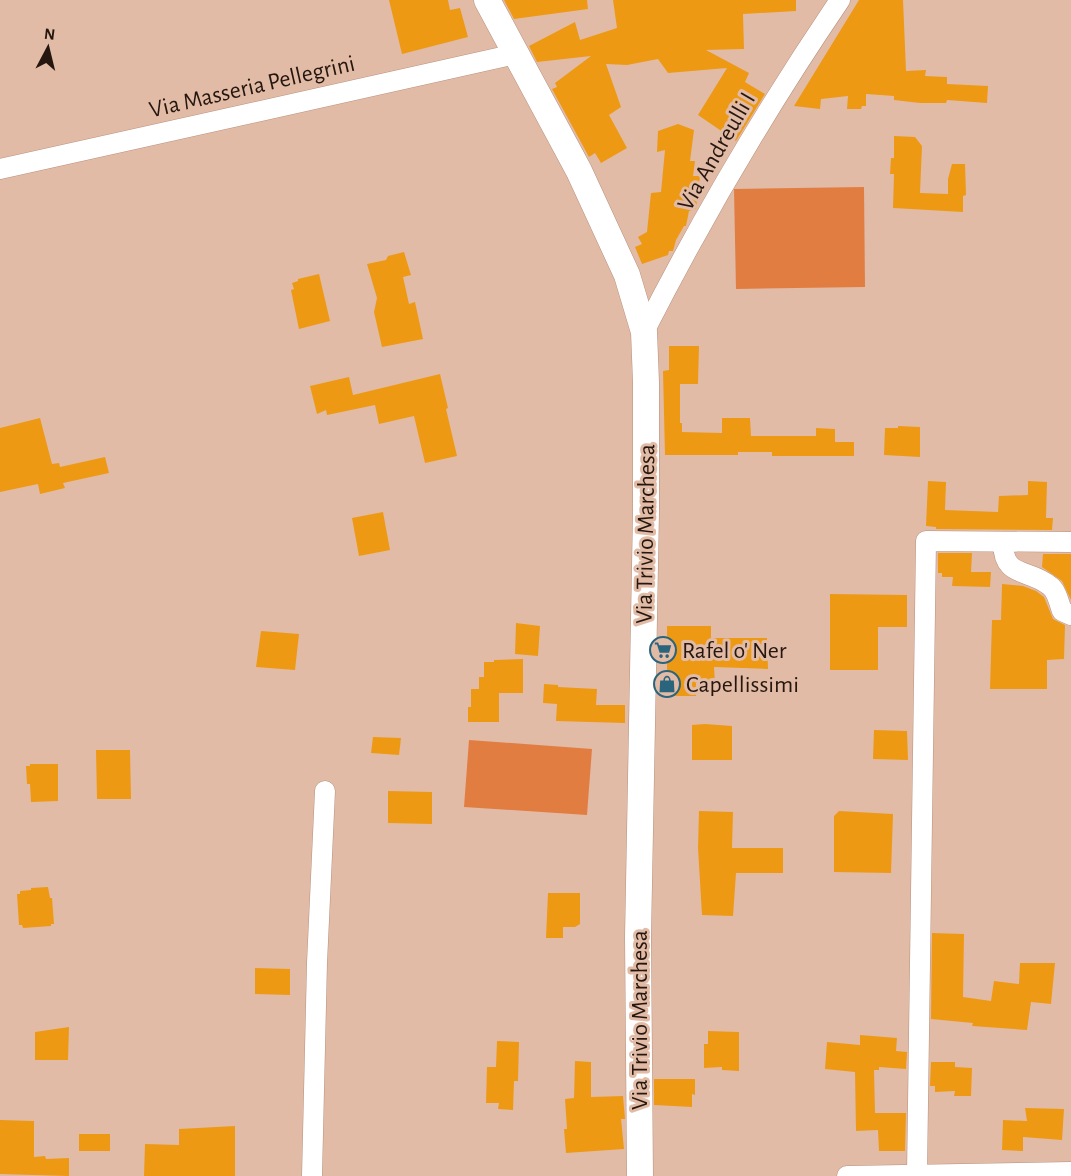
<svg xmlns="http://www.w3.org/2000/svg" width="1071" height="1176" font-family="'Alegreya Sans',sans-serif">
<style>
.green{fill:#e27d42}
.building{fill:#ee9914}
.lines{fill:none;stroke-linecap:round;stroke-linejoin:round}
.minor-casing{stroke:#b7917d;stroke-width:21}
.tertiary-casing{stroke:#b7917d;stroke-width:27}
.minor{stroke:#fff;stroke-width:20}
.tertiary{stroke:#fff;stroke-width:26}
.labels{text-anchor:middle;stroke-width:6;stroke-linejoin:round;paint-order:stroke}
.street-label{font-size:24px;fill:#25170f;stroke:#e2bba6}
.poi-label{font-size:24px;fill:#25170f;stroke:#e2bba6;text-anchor:start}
</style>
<rect width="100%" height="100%" fill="#e2bba6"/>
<g class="green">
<path d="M 864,187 L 865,287 L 736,289 L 734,189 Z"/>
<path d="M 469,740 L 592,749 L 587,815 L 464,807 Z"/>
</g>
<g class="building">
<path d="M 389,0 L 448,0 L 450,10 L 460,8 L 468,37 L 402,54 Z"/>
<path d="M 504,0 L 587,0 L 588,9 L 514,19 Z"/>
<path d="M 613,0 L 796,0 L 796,11 L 743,14 L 744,49 L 706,50 L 749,73 L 745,82 L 765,94 L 736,141 L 698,115 L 727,68 L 668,73 L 658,59 L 627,65 L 606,64 L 621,107 L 609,115 L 627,148 L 601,163 L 595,153 L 589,157 L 552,89 L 557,87 L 555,83 L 591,56 L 537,62 L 529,46 L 575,22 L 580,40 L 617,28 Z"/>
<path d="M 859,0 L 903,0 L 906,71 L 926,70 L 925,76 L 947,77 L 947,84 L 988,86 L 987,103 L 947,100 L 946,103 L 920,103 L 894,100 L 894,96 L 866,94 L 866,106 L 862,106 L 861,109 L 847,109 L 848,96 L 821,99 L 820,109 L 794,106 Z"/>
<path d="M 678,124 L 694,130 L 690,161 L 695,161 L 693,176 L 700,176 L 696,209 L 689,211 L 686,226 L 684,226 L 676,240 L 673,251 L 669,251 L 668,255 L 642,264 L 635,247 L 642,244 L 638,237 L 647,232 L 651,193 L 661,192 L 665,150 L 657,152 L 658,131 Z"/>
<path d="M 894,136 L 915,137 L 922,146 L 920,193 L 948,194 L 948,179 L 952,164 L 965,164 L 966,195 L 963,196 L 963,212 L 893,208 L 894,174 L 890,174 L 891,158 L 894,158 Z"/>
<path d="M 404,252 L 411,275 L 403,277 L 409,304 L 415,302 L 423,339 L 382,347 L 374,312 L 377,298 L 367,264 L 386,260 L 388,256 Z"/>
<path d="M 319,274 L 330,321 L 299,329 L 291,290 L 294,289 L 292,283 L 298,281 L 298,279 Z"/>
<path d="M 669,346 L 699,346 L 698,384 L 680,384 L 680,423 L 682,423 L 682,432 L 722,433 L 722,418 L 750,418 L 751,436 L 816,436 L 816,428 L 835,429 L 835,442 L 854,442 L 854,456 L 772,456 L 772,452 L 738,452 L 738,455 L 665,455 L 663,371 L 669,370 Z"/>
<path d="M 440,374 L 448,408 L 446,409 L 457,456 L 425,463 L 414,416 L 379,424 L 375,405 L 327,415 L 326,410 L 317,414 L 310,386 L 349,377 L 353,395 Z"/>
<path d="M 40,418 L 52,464 L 59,463 L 60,467 L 105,457 L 109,473 L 63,483 L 65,488 L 40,494 L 38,484 L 0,492 L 0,428 Z"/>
<path d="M 898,426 L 920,427 L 920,457 L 884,455 L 885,428 L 898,428 Z"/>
<path d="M 928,481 L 946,482 L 945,510 L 998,512 L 999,496 L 1028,495 L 1028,481 L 1047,482 L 1046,518 L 1053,518 L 1052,530 L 936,529 L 936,527 L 926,526 Z"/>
<path d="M 383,512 L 390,550 L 359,556 L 352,518 Z"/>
<path d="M 938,553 L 972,553 L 971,572 L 991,572 L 990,587 L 952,586 L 953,577 L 942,577 L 942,573 L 938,573 Z"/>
<path d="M 1043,554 L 1071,554 L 1071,600 L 1062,581 L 1042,567 Z"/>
<path d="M 1002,584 L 1023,586 L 1036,591 L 1044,597 L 1053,619 L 1065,625 L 1064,659 L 1047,660 L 1047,689 L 990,689 L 992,620 L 1001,620 Z"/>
<path d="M 830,594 L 907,595 L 907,627 L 878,627 L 878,670 L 830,670 Z"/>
<path d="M 516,623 L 540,626 L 538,656 L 515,654 Z"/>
<path d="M 667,626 L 711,626 L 711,638 L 767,638 L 768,669 L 714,667 L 715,683 L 696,683 L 696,696 L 667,696 Z"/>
<path d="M 261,631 L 299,634 L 295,670 L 256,667 Z"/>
<path d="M 523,659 L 523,693 L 499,693 L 499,722 L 468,722 L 468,707 L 471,707 L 471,689 L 479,689 L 479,677 L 484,677 L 484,662 L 494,662 L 494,660 Z"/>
<path d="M 544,684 L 558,685 L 558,687 L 597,689 L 596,705 L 625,705 L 625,723 L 556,721 L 557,704 L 543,703 Z"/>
<path d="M 705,724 L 732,726 L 732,760 L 692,760 L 692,725 Z"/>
<path d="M 874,730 L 907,731 L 908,760 L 873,759 Z"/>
<path d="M 373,737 L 401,738 L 399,755 L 371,753 Z"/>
<path d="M 96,750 L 130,750 L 131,799 L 97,799 Z"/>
<path d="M 30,764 L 58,764 L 58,801 L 31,802 L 30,784 L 27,784 L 26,766 L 30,766 Z"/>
<path d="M 388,791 L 432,792 L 432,824 L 388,823 Z"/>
<path d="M 699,811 L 733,812 L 732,848 L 783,848 L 783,873 L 736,873 L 733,916 L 702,915 L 698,848 Z"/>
<path d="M 839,811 L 893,814 L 891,873 L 834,872 L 834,816 Z"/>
<path d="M 48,887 L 50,898 L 52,898 L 54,924 L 51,924 L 51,926 L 23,928 L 22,925 L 19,925 L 17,894 L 20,894 L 20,891 L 31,890 L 31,888 Z"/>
<path d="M 548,893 L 580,893 L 580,924 L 575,927 L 563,927 L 563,938 L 546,938 Z"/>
<path d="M 932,933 L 964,934 L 963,997 L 991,1001 L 994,981 L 1019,984 L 1020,963 L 1055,963 L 1051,1004 L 1031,1002 L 1027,1030 L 972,1026 L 973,1023 L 931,1019 Z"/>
<path d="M 255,968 L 290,969 L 290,995 L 255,994 Z"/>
<path d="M 69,1027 L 68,1060 L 35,1060 L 35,1032 Z"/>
<path d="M 708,1031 L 739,1032 L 739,1071 L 722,1070 L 722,1067 L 704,1068 L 704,1044 L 708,1044 Z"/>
<path d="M 860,1035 L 897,1038 L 896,1051 L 907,1052 L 906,1069 L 879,1067 L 879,1070 L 874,1070 L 875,1113 L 906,1113 L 905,1151 L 879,1151 L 878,1130 L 856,1131 L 855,1072 L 825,1069 L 827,1042 L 860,1045 Z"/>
<path d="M 497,1041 L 519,1042 L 518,1081 L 514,1081 L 513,1110 L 498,1109 L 499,1103 L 486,1103 L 487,1067 L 496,1067 Z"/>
<path d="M 575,1061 L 591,1062 L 591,1097 L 623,1096 L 625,1119 L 621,1119 L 624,1149 L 566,1153 L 564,1129 L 567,1129 L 565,1099 L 574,1098 Z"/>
<path d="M 931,1062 L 955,1062 L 955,1067 L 972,1068 L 971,1096 L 954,1096 L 955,1091 L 935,1092 L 935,1086 L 930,1086 Z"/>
<path d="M 654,1079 L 695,1079 L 695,1095 L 692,1094 L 692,1107 L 654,1105 Z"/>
<path d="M 1025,1108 L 1064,1109 L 1062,1140 L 1023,1137 L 1023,1151 L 1002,1150 L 1003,1120 L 1027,1121 Z"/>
<path d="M 0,1120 L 34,1121 L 34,1157 L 45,1156 L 46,1159 L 69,1158 L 69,1176 L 0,1174 Z"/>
<path d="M 235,1126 L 235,1176 L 144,1176 L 145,1144 L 179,1145 L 179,1129 Z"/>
<rect x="79" y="1134" width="31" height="17"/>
</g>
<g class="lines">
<defs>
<g id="minor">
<path d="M 0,169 L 516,54"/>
<path d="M 644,332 C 702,218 768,106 840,0"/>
<path d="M 1003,542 C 1003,579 1029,568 1050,586 C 1057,591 1059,603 1062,611 L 1071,615"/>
<path d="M 917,1174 L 926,541 L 1071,542"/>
<path d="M 312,1176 L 317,963 L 325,791"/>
<path d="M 847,1176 L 1071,1172"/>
</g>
<path id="tertiary" d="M 487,0 L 579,171 L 627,275 L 644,332 L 646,382 L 646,512 L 638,937 L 640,1176"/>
</defs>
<use href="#minor" class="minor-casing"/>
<use href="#tertiary" class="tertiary-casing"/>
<use href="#minor" class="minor"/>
<use href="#tertiary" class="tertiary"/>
</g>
<defs>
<symbol id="supermarket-ring" viewBox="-11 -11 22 22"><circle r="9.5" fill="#e2bba6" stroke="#2a647d" stroke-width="1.5"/><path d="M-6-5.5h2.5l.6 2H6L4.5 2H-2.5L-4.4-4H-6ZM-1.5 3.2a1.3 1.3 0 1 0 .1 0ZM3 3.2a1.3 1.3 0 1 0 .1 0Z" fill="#2a647d"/></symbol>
<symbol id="shop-ring" viewBox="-11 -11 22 22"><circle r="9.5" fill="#e2bba6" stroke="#2a647d" stroke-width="1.5"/><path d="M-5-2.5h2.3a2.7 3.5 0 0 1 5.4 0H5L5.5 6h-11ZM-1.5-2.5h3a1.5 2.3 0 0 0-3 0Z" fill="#2a647d"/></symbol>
</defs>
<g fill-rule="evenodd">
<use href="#supermarket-ring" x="648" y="635" width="30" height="30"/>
<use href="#shop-ring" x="652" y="669" width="30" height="30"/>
</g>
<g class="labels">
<g class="street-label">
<text transform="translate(252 86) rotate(-13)" y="8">Via Masseria Pellegrini</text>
<text transform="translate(716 151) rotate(-60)" y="8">Via Andreulli I</text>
<text transform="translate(645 534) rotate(-89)" y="8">Via Trivio Marchesa</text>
<text transform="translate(639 1020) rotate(-90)" y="8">Via Trivio Marchesa</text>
</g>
<g class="poi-label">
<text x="682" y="658">Rafel o' Ner</text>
<text x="686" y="692">Capellissimi</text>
</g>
</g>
<g transform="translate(48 48) rotate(7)" stroke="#e2bba6" stroke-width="4.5" paint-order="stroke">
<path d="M0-4.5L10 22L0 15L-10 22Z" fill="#25170f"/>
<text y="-9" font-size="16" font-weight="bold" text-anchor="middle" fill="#25170f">N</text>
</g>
</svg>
